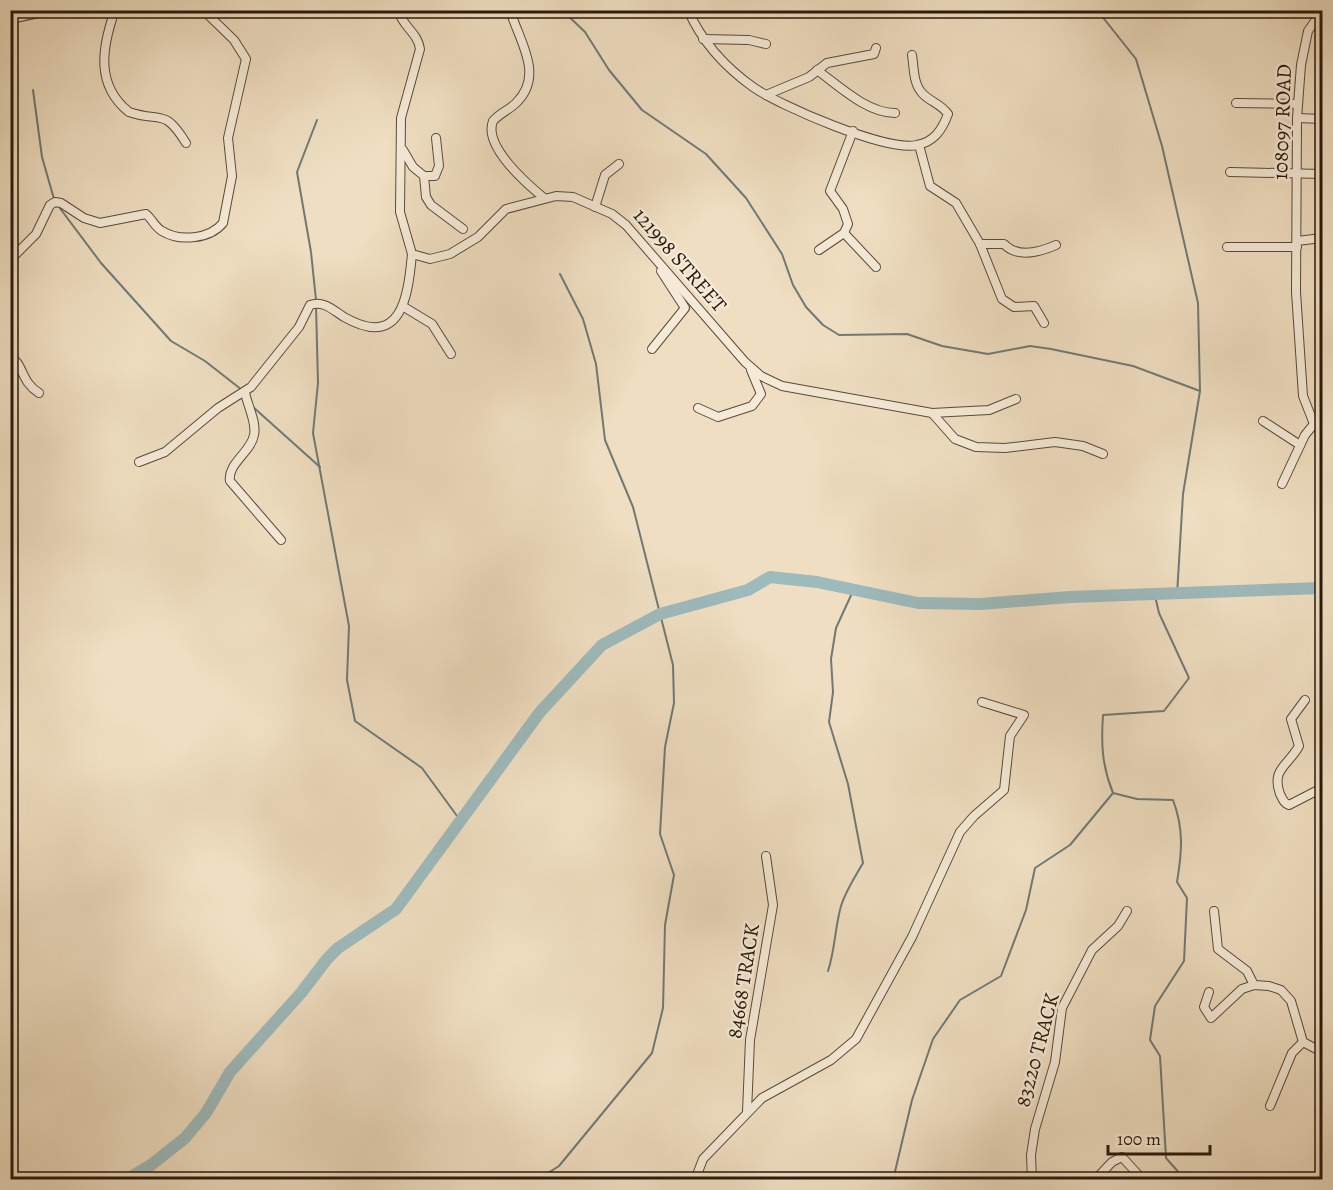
<svg xmlns="http://www.w3.org/2000/svg" width="1333" height="1190" font-family="Alegreya,serif">
<style>
.lines{fill:none;stroke-linecap:round;stroke-linejoin:round}
.stream{stroke:#6f7a76;stroke-width:2}
.river{stroke:#9dbabc;stroke-width:12}
.minor-casing{stroke:#5a4a39;stroke-width:10}
.tertiary-casing{stroke:#5a4a39;stroke-width:13}
.minor{stroke:#f5ead7;stroke-width:8}
.tertiary{stroke:#f5ead7;stroke-width:10}
.labels{text-anchor:middle;stroke-width:5;stroke-linejoin:round;paint-order:stroke}
.street-label{font-size:21px;fill:#29190c;stroke:#f5ead7}
</style>
<rect width="100%" height="100%" fill="#efdec1"/>
<filter id="stains"><feTurbulence type="fractalNoise" baseFrequency=".00333" numOctaves="4"/><feColorMatrix values="0 0 0 0 .2 0 0 0 0 .09 0 0 0 0 .02 0 0 0 .5 -.17"/></filter>
<radialGradient id="worn" r=".72"><stop offset=".6" stop-color="#630" stop-opacity="0"/><stop offset="1" stop-color="#630" stop-opacity=".3"/></radialGradient>
<g class="lines">
<g class="stream">
<path d="M 562,10 L 585,32 L 609,70 L 642,110 L 706,154 L 746,198 L 782,254 L 793,285 L 806,307 L 823,325 L 839,335 L 907,334 L 942,346 L 988,354 L 1030,346 L 1051,349 L 1133,366 L 1200,391"/>
<path d="M 1097,10 L 1136,59 L 1162,146 L 1198,303 L 1200,391 L 1183,494 L 1177,595"/>
<path d="M 33,90 L 42,157 L 54,199"/>
<path d="M 59,207 L 101,263 L 171,341 L 205,361 L 242,390"/>
<path d="M 316,300 L 311,252 L 297,172 L 317,120"/>
<path d="M 316,306 L 318,383 L 313,433 L 349,626 L 347,680 L 355,721 L 422,768 L 460,820"/>
<path d="M 253,407 L 320,467"/>
<path d="M 10,484 L 17,451"/>
<path d="M 1155,596 L 1159,613 L 1189,678 L 1164,711 L 1103,715 C 1101,744 1102,766 1113,793 L 1137,799 L 1173,800 C 1184,829 1182,852 1177,882 L 1187,898 L 1184,961 L 1155,1006 L 1150,1040 L 1160,1056 L 1166,1158 L 1181,1175 L 1181,1180"/>
<path d="M 828,971 C 835,950 835,927 841,906 C 846,890 855,877 863,863 L 848,784 L 829,722 L 833,692 L 831,659 L 836,628 L 853,591"/>
<path d="M 537,1180 L 559,1166 L 652,1053 L 663,1008 L 665,925 L 674,875 L 660,834 L 665,747 L 674,703 L 673,665 L 633,507 L 605,440 L 596,364 L 583,319 L 560,274"/>
<path d="M 893,1180 L 912,1100 L 933,1039 L 960,1000 L 1001,976 L 1026,910 L 1035,868 L 1070,845 L 1113,793"/>
</g>
<path class="river" d="M 126,1180 L 151,1165 L 185,1138 L 206,1113 L 230,1072 L 301,993 L 327,959 L 338,948 L 396,909 L 540,712 L 602,645 L 660,614 L 748,590 L 770,577 L 817,582 L 918,603 L 981,604 L 1070,597 L 1322,588"/>
<defs>
<g id="minor">
<path d="M 115,10 C 102,47 95,85 129,112 C 161,123 164,107 186,143"/>
<path d="M 398,10 C 402,26 418,33 420,49 L 401,118 L 400,212 L 412,254 L 430,259 L 450,254 L 478,237 L 506,209 L 556,196 L 573,197 L 612,214 L 626,225 L 745,362 L 761,376 L 782,386 L 932,413 L 955,439 L 976,447 L 1005,448 L 1055,442 L 1083,446 L 1103,454"/>
<path d="M 510,10 C 519,41 545,75 516,103 C 509,110 500,113 493,121 C 483,146 527,184 544,198"/>
<path d="M 688,10 C 702,42 725,67 753,87 C 780,106 887,152 917,145 C 934,142 942,130 948,114 C 940,103 930,102 922,93 C 913,83 914,67 912,55"/>
<path d="M 1322,11 L 1308,31 L 1301,65 L 1297,118 L 1296,292 L 1303,396 L 1314,424 L 1322,432"/>
<path d="M 703,39 L 749,40 L 766,44"/>
<path d="M 817,70 C 839,86 867,113 895,113"/>
<path d="M 766,95 L 809,77 L 827,63 L 874,54 L 876,48"/>
<path d="M 1236,103 L 1298,104"/>
<path d="M 1297,118 L 1322,119"/>
<path d="M 919,145 L 930,186 L 956,203 L 980,244 L 1002,299 L 1014,307 L 1034,306 L 1044,323"/>
<path d="M 403,150 L 413,167 L 424,176 L 426,197 L 431,205 L 463,229"/>
<path d="M 1230,172 L 1322,174"/>
<path d="M 424,176 L 435,176 L 439,166 L 436,138"/>
<path d="M 595,207 L 605,175 L 619,164"/>
<path d="M 844,233 L 876,267"/>
<path d="M 1297,241 L 1322,238"/>
<path d="M 980,244 L 1004,244 C 1018,259 1040,252 1056,245"/>
<path d="M 1227,247 L 1297,247"/>
<path d="M 819,250 L 844,233 L 848,224 L 843,209 L 830,191 L 853,131"/>
<path d="M 10,260 L 36,234 L 50,205 L 55,202 L 61,203 L 84,218 L 100,223 L 146,214 C 152,219 155,227 162,231 C 180,242 210,239 223,223 L 232,176 L 228,138 L 246,59 L 234,40 L 203,10"/>
<path d="M 404,307 L 432,324 L 451,354"/>
<path d="M 652,349 L 685,308 L 661,271"/>
<path d="M 10,356 C 24,364 20,381 39,393"/>
<path d="M 245,392 C 247,405 257,422 254,435 C 251,452 227,464 230,481 L 281,540"/>
<path d="M 698,408 L 718,417 L 752,406 L 761,394 L 751,370"/>
<path d="M 932,413 L 989,410 L 1016,399"/>
<path d="M 1263,421 L 1300,445"/>
<path d="M 139,462 L 165,452 L 218,408 L 251,387 L 299,327 L 310,305 C 323,300 333,310 344,317 C 402,350 408,296 412,254"/>
<path d="M 1282,484 L 1305,435 L 1314,424"/>
<path d="M 1305,700 L 1291,719 L 1299,746 C 1288,766 1271,769 1280,794 C 1283,800 1284,803 1289,805 L 1322,788"/>
<path d="M 1322,904 L 1322,903"/>
<path d="M 1214,911 L 1218,949 L 1247,971 L 1254,985"/>
<path d="M 1209,992 L 1204,1007 L 1211,1018 L 1242,989 L 1254,985 L 1269,986 L 1281,990 L 1291,1001 L 1303,1042 L 1322,1052"/>
<path d="M 1270,1106 L 1292,1053 L 1303,1042"/>
<path d="M 747,1112 L 750,1040 L 773,905 L 766,856"/>
<path d="M 695,1180 L 703,1159 L 762,1098 L 831,1060 L 856,1039 L 912,937 L 960,832 L 974,816 L 1004,790 L 1010,736 L 1024,715 L 982,702"/>
<path d="M 1032,1180 L 1031,1155 L 1035,1129 L 1055,1062 L 1062,1008 L 1092,950 L 1118,926 L 1127,911"/>
<path d="M 1095,1180 L 1112,1162 L 1122,1157 L 1143,1180"/>
</g>
<g id="tertiary">
<path d="M 220,10 L 228,10"/>
<path d="M 10,18 L 46,10"/>
</g>
</defs>
<use href="#minor" class="minor-casing"/>
<use href="#tertiary" class="tertiary-casing"/>
<use href="#minor" class="minor"/>
<use href="#tertiary" class="tertiary"/>
</g>
<g class="labels">
<g class="street-label">
<text transform="translate(1282 122) rotate(-88)" y="7">108097 ROAD</text>
<text transform="translate(680 260) rotate(49)" y="7">121998 STREET</text>
<text transform="translate(743 981) rotate(-81)" y="7">84668 TRACK</text>
<text transform="translate(1037 1050) rotate(-75)" y="7">83220 TRACK</text>
</g>
</g>
<rect width="1333" height="1190" fill="none" stroke="#efdec1" stroke-width="36"/>
<rect x="12" y="12" width="1309" height="1166" fill="none" stroke="#29190c" stroke-width="3"/>
<rect x="18" y="18" width="1297" height="1154" fill="none" stroke="#29190c" stroke-width="1.5"/>
<path d="M1108 1145v9h102v-9" fill="none" stroke="#29190c" stroke-width="3"/>
<text x="1117" y="1145" font-size="18" fill="#29190c" stroke="#f5ead7" stroke-width="4.5" paint-order="stroke">100 m</text>
<rect width="100%" height="100%" filter="url(#stains)"/>
<rect width="100%" height="100%" fill="url(#worn)"/>
</svg>
